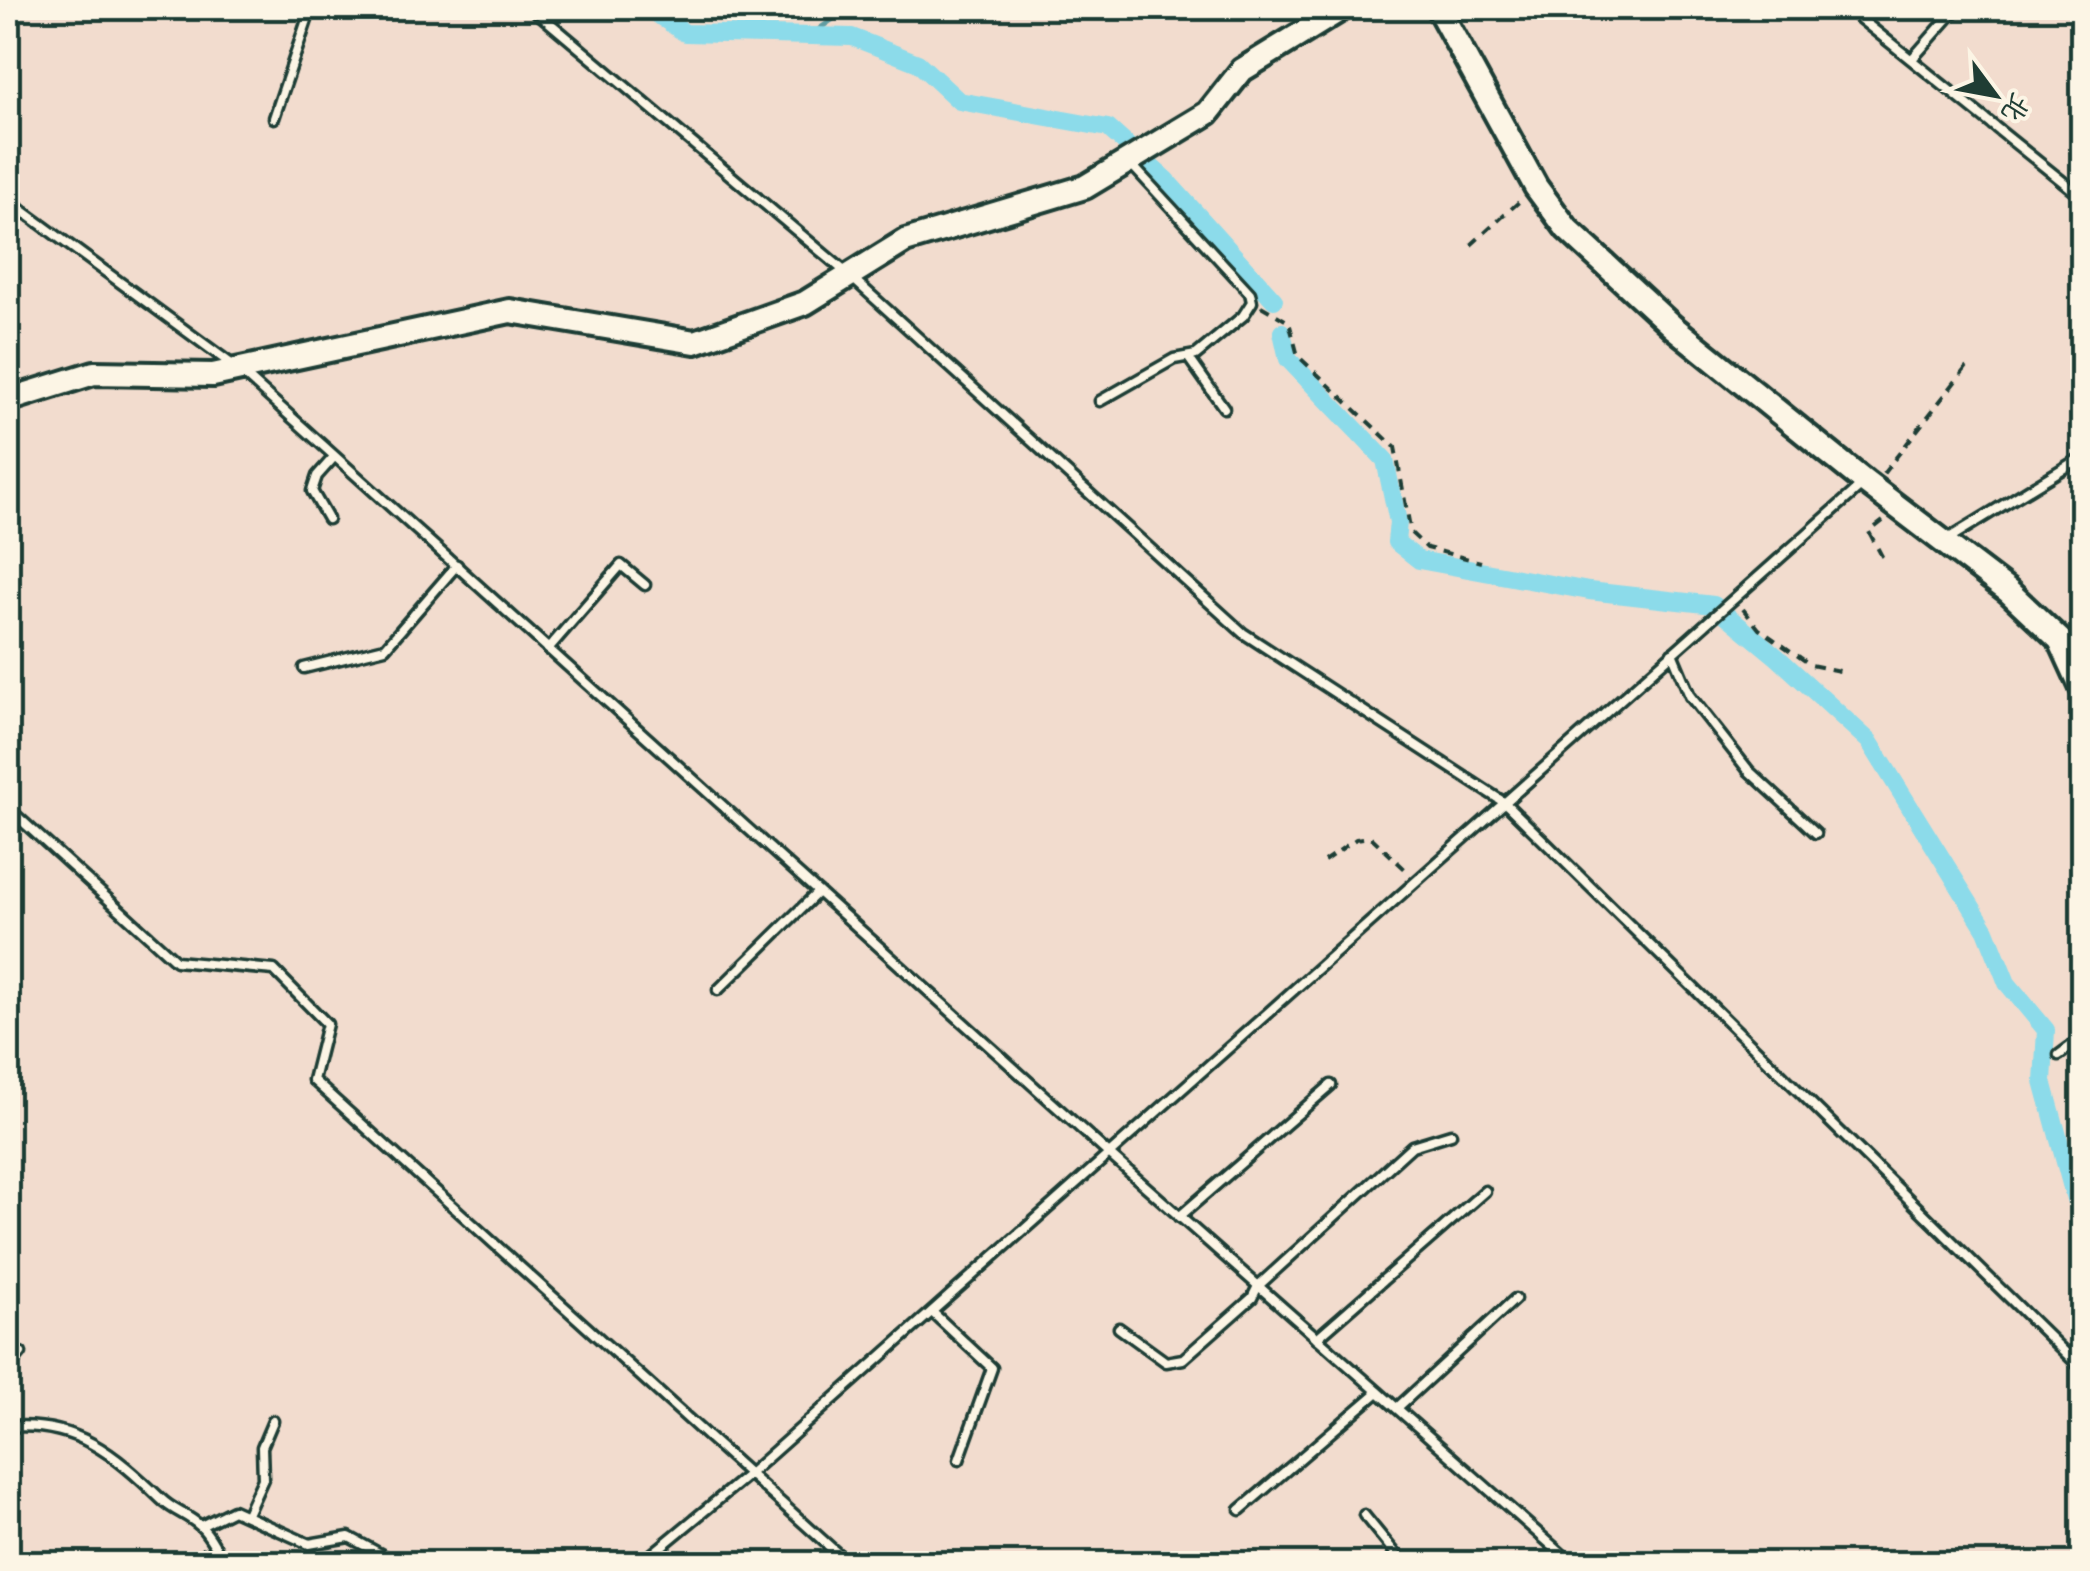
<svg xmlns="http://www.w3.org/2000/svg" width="2090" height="1571" font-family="'Playpen Sans','LXGW WenKai TC',sans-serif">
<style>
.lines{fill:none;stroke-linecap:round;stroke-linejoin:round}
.stream{stroke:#609ca1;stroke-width:5}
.canal{stroke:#8cdbea;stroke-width:18}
.lane-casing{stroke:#1f3d34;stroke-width:15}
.secondary-casing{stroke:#1f3d34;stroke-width:30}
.path{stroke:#1f3d34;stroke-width:4;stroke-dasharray:10 8;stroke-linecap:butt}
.lane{stroke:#fcf5e5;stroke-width:8}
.secondary{stroke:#fcf5e5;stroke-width:22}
</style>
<rect width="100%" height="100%" fill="#f2dcce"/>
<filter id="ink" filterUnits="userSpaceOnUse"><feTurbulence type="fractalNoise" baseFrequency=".01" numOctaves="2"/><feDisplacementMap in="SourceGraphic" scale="20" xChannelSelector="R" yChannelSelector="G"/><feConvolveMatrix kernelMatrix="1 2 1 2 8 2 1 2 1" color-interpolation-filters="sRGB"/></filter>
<g filter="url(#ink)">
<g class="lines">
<path class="stream" d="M 809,36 L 849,8"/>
<g class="canal">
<path d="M 648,8 L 685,33 L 852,37 L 918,63 L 959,101 L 1108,128 L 1166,180 L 1274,300"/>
<path d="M 1282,332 L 1288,359 L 1385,460 L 1398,522 L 1396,542 L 1419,560 L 1589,591 L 1714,605 L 1777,657 L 1869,741 L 1986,930 L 2007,983 L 2046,1030 L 2043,1081 L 2075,1199 L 2082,1205"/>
</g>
<defs>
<g id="lane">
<path d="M 532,8 L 849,275 L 1243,633 L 1505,803 L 2082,1369"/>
<path d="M 1847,8 L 2082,197"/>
<path d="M 1912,59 L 1957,8"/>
<path d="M 274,118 L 311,8"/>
<path d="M 8,200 L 238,369 L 1109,1154 L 1573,1564"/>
<path d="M 1188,357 L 1224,408"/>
<path d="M 1100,401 L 1174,359 L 1196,355 L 1243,316 L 1252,302 L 1250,293 L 1131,164"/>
<path d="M 328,519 L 312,491 L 317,476 L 334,457"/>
<path d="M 1946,540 L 2082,457"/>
<path d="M 548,649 L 621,565 L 645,585"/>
<path d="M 1672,653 L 1690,696 L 1749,771 L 1816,833"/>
<path d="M 304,668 L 385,648 L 457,565"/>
<path d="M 8,808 L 176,961 L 274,970 L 327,1024 L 313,1080 L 849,1564"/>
<path d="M 718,990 L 818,892"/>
<path d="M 2059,1055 L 2082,1038"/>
<path d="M 1179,1217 L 1331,1085"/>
<path d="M 932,1312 L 992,1368 L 959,1460"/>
<path d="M 1119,1328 L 1166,1362 L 1183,1359 L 1252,1298 L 1258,1286 L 1412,1146 L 1451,1134"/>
<path d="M 1317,1338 L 1485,1191"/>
<path d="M 8,1369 L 21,1353"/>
<path d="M 1397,1408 L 1515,1299"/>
<path d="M 8,1427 C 76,1421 114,1454 161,1499 C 172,1510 188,1515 199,1525 C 210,1534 217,1551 225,1564"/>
<path d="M 1240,1510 L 1378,1392"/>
<path d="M 247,1514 L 263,1479 L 262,1447 L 273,1421"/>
<path d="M 1364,1515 L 1404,1564"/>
<path d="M 201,1526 L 233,1510 L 309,1544 L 349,1537 L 399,1564"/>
<path d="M 640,1564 L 749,1474 L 1862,485"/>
</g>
<g id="secondary">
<path d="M 1438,8 L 1536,187 L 1567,229 L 1673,327 L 1865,482 L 2008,591 L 2060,640 L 2082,688"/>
<path d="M 8,400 L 94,373 L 213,375 L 510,311 L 695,342 L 805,303 L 905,241 L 1085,187 L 1208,113 L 1242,70 L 1343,8"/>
</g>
</defs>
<use href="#lane" class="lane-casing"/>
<use href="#secondary" class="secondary-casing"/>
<g class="path">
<path d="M 1471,245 L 1521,200"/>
<path d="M 1261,306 L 1289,322 L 1298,356 L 1395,447 L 1411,533 L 1427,548 L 1481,562"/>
<path d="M 1883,474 L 1969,364"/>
<path d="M 1883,521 L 1869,532 L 1884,560"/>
<path d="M 1743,609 L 1759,629 L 1811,665 L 1844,672"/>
<path d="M 1324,861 L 1356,839 L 1371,837 L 1408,872"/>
<path d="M 191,1564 L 204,1547"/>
</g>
<use href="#lane" class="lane"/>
<use href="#secondary" class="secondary"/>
</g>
</g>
<rect width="2090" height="1571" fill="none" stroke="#fcf5e5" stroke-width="40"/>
<rect x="20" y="20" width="2050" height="1531" fill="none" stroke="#1f3d34" stroke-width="4" filter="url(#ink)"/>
<g transform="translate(1995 95) rotate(122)" stroke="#fcf5e5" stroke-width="8" paint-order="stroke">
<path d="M0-8L18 38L0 25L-18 38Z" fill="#1f3d34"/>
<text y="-15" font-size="28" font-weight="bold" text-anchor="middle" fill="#1f3d34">北</text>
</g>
</svg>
